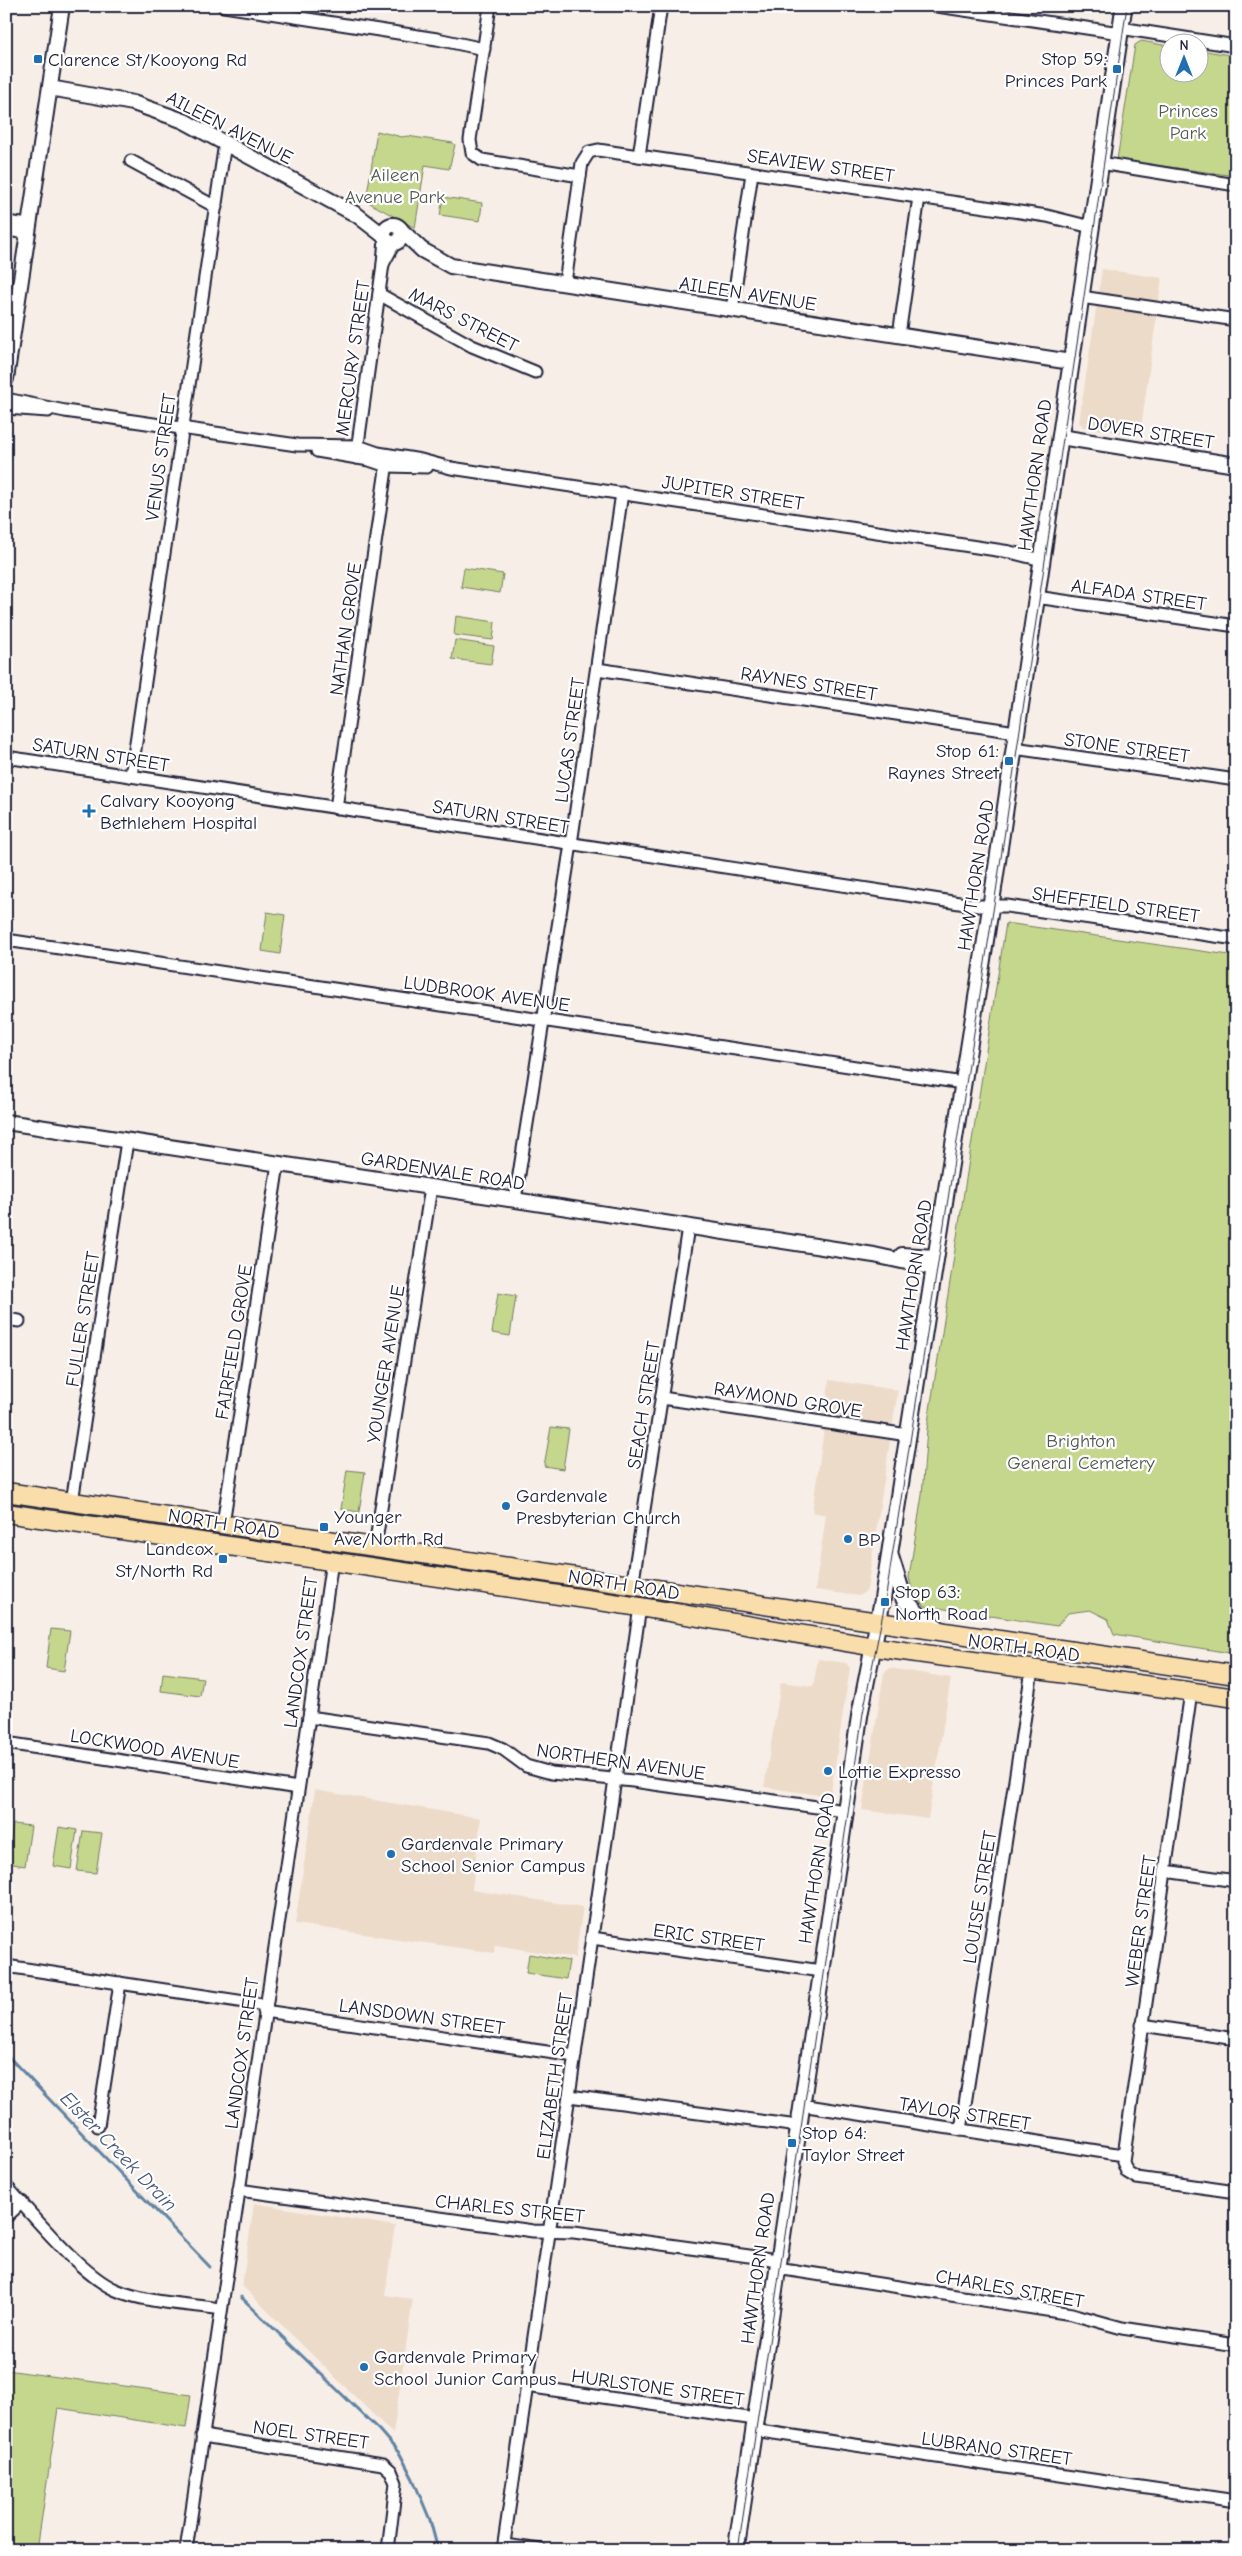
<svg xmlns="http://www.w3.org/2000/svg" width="1242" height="2556" font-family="'Comic Neue',sans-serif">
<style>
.built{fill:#eddbca}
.green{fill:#c5d78c;stroke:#747c64}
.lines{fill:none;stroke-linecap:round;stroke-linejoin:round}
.stream{stroke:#6183a4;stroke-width:3}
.minor-casing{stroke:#22223b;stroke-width:15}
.tertiary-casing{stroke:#22223b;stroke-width:18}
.secondary-casing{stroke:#22223b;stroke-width:19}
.trunk-casing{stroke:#22223b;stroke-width:21}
.minor{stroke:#fff;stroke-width:11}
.tertiary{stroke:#fff;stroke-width:14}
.secondary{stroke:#fff;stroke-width:15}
.trunk{stroke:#f9deab;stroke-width:18}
.tram{stroke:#22223b;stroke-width:1}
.poi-dot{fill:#1f6fb2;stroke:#fff;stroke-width:2}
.labels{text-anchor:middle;stroke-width:4.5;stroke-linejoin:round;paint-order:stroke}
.poi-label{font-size:19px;fill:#22223b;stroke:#fff;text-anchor:start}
.park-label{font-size:19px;fill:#535853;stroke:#fff}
.street-label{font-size:19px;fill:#22223b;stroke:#fff}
.water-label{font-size:20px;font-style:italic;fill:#475a78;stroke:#fff}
</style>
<rect width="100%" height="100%" fill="#f7efe7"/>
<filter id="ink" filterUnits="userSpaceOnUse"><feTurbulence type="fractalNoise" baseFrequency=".02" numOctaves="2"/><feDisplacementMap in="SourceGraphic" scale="10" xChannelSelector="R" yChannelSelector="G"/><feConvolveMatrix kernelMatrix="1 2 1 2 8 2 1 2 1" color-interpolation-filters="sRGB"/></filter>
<g filter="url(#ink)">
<g class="built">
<path d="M 1102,269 L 1162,278 L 1140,436 L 1083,427 L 1079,422 Z"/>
<path d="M 829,1380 L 898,1390 L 867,1590 L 859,1596 L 815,1590 L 826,1515 L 812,1512 L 823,1436 Z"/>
<path d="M 818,1659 L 846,1663 L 850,1668 L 831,1792 L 825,1796 L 764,1787 L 781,1682 L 813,1686 Z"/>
<path d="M 890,1668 L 951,1678 L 928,1819 L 862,1810 L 884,1673 Z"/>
<path d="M 315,1790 L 481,1818 L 472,1890 L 583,1907 L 575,1958 L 495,1945 L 494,1953 L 295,1924 Z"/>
<path d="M 254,2203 L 395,2226 L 385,2295 L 413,2299 L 393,2434 L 242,2286 Z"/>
</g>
<g class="green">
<path d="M 1141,41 L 1169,46 L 1170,72 L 1200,72 L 1200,50 L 1236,56 L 1236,176 L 1117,160 L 1135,45 Z"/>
<path d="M 377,131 L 402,137 L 407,136 L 453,143 L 455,145 L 449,169 L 425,165 L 415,228 L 366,201 Z"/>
<path d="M 443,197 L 482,203 L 480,221 L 440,215 Z"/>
<path d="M 464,568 L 503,574 L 500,593 L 461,587 Z"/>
<path d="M 456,616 L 495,622 L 493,640 L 454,635 Z"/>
<path d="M 455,640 L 494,646 L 491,664 L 452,659 Z"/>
<path d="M 267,912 L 285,915 L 280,954 L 262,951 Z"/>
<path d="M 1006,923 L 1236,956 L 1236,1654 L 1114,1634 L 1108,1619 L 1090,1610 L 1068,1613 L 1057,1626 L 925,1606 L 913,1594 L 909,1577 L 922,1495 L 927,1429 Z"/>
<path d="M 498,1293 L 516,1296 L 510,1336 L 492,1333 Z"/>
<path d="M 551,1427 L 569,1429 L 563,1469 L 544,1466 Z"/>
<path d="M 347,1470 L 365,1472 L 359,1512 L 341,1509 Z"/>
<path d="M 51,1629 L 70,1631 L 64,1671 L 46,1668 Z"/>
<path d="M 163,1673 L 203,1678 L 200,1696 L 161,1691 Z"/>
<path d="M 13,1824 L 31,1826 L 25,1866 L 7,1863 Z"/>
<path d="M 59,1827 L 77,1830 L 71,1869 L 53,1866 Z"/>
<path d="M 83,1831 L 102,1833 L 96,1873 L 77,1871 Z"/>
<path d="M 529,1954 L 569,1961 L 566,1979 L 526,1973 Z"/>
<path d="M 6,2370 L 191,2395 L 186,2428 L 58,2408 L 37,2550 L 6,2550 Z"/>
</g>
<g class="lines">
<g class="stream">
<path d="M 6,2054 L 210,2267"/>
<path d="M 241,2297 L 379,2430 L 400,2454 L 413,2479 L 430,2520 L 438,2550"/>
</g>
<defs>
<g id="minor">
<path d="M 224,6 L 437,39 L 484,49"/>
<path d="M 490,6 L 470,140 L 472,153 L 482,160 L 580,176"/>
<path d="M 937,6 L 1120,33"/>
<path d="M 1120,28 L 1236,46"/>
<path d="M 639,156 L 661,6"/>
<path d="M 131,161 L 216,207"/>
<path d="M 1100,163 L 1236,185"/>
<path d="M 6,222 L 29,225"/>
<path d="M 6,230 L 28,233"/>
<path d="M 383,264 L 395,242"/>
<path d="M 565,283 L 582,163 L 589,152 L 598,150 L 1047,216 L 1091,227"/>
<path d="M 379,294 L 472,346 L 535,372"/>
<path d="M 1081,297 L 1236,320"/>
<path d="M 732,310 L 752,173"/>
<path d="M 899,335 L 919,197"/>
<path d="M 6,399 L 65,411 L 297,445 L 358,446 L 378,453 L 421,460 L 451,468 L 1010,552 L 1042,560"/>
<path d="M 6,408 L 48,411"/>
<path d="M 317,451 L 369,460 L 387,466 L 427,467"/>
<path d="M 356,458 L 383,264 L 385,238"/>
<path d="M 1036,597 L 1236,626"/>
<path d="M 597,669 L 1016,732"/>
<path d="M 1014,748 L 1236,780"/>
<path d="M 6,757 L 979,906 L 1007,906 L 1236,939"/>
<path d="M 131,776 L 225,143"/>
<path d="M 336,808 L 388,456"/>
<path d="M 6,940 L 963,1083"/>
<path d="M 515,1200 L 571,844 L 622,493"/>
<path d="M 6,1319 L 19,1321"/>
<path d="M 662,1398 L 908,1435"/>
<path d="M 72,1502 L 127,1141"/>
<path d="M 223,1524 L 278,1164"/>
<path d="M 375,1547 L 431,1187"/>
<path d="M 632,1587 L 688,1227"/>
<path d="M 1191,1692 L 1123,2162 L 1127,2172 L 1137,2178 L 1236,2192"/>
<path d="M 309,1717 L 489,1743 L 503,1749 L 526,1766 L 551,1773 L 633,1781 L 845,1811"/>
<path d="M 6,1743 L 298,1788"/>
<path d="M 1165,1871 L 1236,1881"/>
<path d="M 592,1938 L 821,1971"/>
<path d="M 6,1966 L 265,2005"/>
<path d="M 264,2011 L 575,2056"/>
<path d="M 1142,2025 L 1236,2039"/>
<path d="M 569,2096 L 798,2126"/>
<path d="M 801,2105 L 1123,2155"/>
<path d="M 98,2126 L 120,1983"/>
<path d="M 961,2130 L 1032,1670"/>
<path d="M 6,2186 C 34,2216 81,2275 116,2290 C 146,2303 189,2304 221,2309"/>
<path d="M 239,2190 L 533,2231 L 574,2232 L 778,2260"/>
<path d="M 6,2217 L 22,2202"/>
<path d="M 777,2268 L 1072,2314 L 1122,2328 L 1236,2345"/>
<path d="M 526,2386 L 755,2419"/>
<path d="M 753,2430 L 1236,2501"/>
<path d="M 202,2436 L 383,2464 L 391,2471 L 396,2483 L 388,2550"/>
<path d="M 504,2545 L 541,2550"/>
<path d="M 186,2550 L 332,1561"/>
<path d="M 503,2550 L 640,1607"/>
</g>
<g id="tertiary">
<path d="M 50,88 L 133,103 L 184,121 L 357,215 L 384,236"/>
<circle cx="393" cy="234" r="9"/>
<path d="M 400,229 L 422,250 L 451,266 L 1071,362"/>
<path d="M 6,379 L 62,6"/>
<path d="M 1060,437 L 1236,465"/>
<path d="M 6,1122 L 874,1255 L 934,1268"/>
<path d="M 902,1255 L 936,1257"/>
</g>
<g id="secondary">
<path d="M 890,1555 L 904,1599 L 920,1616 L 941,1630"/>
<path d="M 736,2550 L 860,1713 L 882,1602 L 991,905 L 1124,6"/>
</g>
<g id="trunk">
<path d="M 6,1492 C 416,1554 826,1614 1236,1675"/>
<path d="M 6,1513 L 640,1607 L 875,1647 L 1236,1698"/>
</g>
</defs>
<use href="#minor" class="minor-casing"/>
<use href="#tertiary" class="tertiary-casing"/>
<use href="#secondary" class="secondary-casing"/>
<use href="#trunk" class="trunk-casing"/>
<use href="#minor" class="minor"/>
<use href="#tertiary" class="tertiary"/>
<use href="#secondary" class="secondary"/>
<use href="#trunk" class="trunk"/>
<path class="tram" d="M 738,2550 L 863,1713 L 884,1608 L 994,905 L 1127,6"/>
</g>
</g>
<g class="poi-dot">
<rect x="33" y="54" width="10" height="10" rx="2.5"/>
<rect x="1112" y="64" width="10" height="10" rx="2.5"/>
<rect x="1004" y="756" width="10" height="10" rx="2.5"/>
<path d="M86.5 803.5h5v5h5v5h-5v5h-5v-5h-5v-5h5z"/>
<circle cx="506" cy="1506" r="5"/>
<rect x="319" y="1522" width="10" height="10" rx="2.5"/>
<circle cx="848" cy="1539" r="5"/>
<rect x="218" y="1554" width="10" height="10" rx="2.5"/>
<rect x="880" y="1597" width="10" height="10" rx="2.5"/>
<circle cx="828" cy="1771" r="5"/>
<circle cx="391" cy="1854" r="5"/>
<rect x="787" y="2138" width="10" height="10" rx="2.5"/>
<circle cx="364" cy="2367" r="5"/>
</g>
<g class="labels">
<g class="poi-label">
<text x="1107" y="65" text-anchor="end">Stop 59:<tspan x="1107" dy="22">Princes Park</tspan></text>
<text x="48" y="66">Clarence St/Kooyong Rd</text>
<text x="999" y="757" text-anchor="end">Stop 61:<tspan x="999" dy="22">Raynes Street</tspan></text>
<text x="100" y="807">Calvary Kooyong<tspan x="100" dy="22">Bethlehem Hospital</tspan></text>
<text x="516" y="1502">Gardenvale<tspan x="516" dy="22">Presbyterian Church</tspan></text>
<text x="334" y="1523">Younger<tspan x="334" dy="22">Ave/North Rd</tspan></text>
<text x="858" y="1546">BP</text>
<text x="213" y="1555" text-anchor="end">Landcox<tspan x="213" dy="22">St/North Rd</tspan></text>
<text x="895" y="1598">Stop 63:<tspan x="895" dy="22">North Road</tspan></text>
<text x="838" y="1778">Lottie Expresso</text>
<text x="401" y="1850">Gardenvale Primary<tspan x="401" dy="22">School Senior Campus</tspan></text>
<text x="802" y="2139">Stop 64:<tspan x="802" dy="22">Taylor Street</tspan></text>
<text x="374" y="2363">Gardenvale Primary<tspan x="374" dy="22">School Junior Campus</tspan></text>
</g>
<g class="park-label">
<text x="1188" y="117">Princes<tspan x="1188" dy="22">Park</tspan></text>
<text x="395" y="181">Aileen<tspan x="395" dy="22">Avenue Park</tspan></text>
<text x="1081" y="1447">Brighton<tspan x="1081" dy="22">General Cemetery</tspan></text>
</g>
<g class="street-label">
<text transform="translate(230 127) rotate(27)" y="7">AILEEN AVENUE</text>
<text transform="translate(821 165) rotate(8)" y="7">SEAVIEW STREET</text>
<text transform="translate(748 293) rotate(9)" y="7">AILEEN AVENUE</text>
<text transform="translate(464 319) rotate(27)" y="7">MARS STREET</text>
<text transform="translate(352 358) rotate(-82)" y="7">MERCURY STREET</text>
<text transform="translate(1151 432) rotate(9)" y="7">DOVER STREET</text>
<text transform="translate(160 457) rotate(-82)" y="7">VENUS STREET</text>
<text transform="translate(1034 475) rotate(-82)" y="7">HAWTHORN ROAD</text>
<text transform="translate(733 492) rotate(9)" y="7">JUPITER STREET</text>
<text transform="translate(1139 594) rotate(8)" y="7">ALFADA STREET</text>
<text transform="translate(345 629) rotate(-82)" y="7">NATHAN GROVE</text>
<text transform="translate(809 683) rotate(9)" y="7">RAYNES STREET</text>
<text transform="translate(569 740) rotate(-82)" y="7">LUCAS STREET</text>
<text transform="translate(1127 747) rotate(8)" y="7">STONE STREET</text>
<text transform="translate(101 754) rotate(9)" y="7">SATURN STREET</text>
<text transform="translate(501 816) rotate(9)" y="7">SATURN STREET</text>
<text transform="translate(975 875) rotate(-81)" y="7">HAWTHORN ROAD</text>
<text transform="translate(1116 904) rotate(8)" y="7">SHEFFIELD STREET</text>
<text transform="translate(487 993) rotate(8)" y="7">LUDBROOK AVENUE</text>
<text transform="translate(443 1170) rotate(9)" y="7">GARDENVALE ROAD</text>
<text transform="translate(913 1275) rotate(-81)" y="7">HAWTHORN ROAD</text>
<text transform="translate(82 1319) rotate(-81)" y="7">FULLER STREET</text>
<text transform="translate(233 1342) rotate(-81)" y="7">FAIRFIELD GROVE</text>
<text transform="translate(385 1364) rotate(-81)" y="7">YOUNGER AVENUE</text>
<text transform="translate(788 1399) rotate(9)" y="7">RAYMOND GROVE</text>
<text transform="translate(643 1405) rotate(-81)" y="7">SEACH STREET</text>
<text transform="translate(224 1523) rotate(9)" y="7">NORTH ROAD</text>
<text transform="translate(624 1584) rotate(9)" y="7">NORTH ROAD</text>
<text transform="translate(1024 1647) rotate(8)" y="7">NORTH ROAD</text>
<text transform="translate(300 1652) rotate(-82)" y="7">LANDCOX STREET</text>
<text transform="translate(155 1748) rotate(9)" y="7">LOCKWOOD AVENUE</text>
<text transform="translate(621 1761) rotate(8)" y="7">NORTHERN AVENUE</text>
<text transform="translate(816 1868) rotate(-81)" y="7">HAWTHORN ROAD</text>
<text transform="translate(979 1897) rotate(-81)" y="7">LOUISE STREET</text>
<text transform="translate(1140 1921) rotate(-82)" y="7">WEBER STREET</text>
<text transform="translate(709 1937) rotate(8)" y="7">ERIC STREET</text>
<text transform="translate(422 2016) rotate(8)" y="7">LANSDOWN STREET</text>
<text transform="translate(241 2053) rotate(-82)" y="7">LANDCOX STREET</text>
<text transform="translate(554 2076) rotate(-82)" y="7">ELIZABETH STREET</text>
<text transform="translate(965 2113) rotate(9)" y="7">TAYLOR STREET</text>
<text transform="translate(510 2208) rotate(6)" y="7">CHARLES STREET</text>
<text transform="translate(757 2268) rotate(-82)" y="7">HAWTHORN ROAD</text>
<text transform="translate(1010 2288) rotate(10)" y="7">CHARLES STREET</text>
<text transform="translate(658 2387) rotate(8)" y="7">HURLSTONE STREET</text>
<text transform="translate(311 2434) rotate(8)" y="7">NOEL STREET</text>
<text transform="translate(997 2448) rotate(8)" y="7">LUBRANO STREET</text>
</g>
<g class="water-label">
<text transform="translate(119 2151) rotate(46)" y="7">Elster Creek Drain</text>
</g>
</g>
<rect width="1242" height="2556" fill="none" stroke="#fff" stroke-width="25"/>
<rect x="12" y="12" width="1217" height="2531" fill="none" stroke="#22223b" stroke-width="2" filter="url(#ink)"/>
<g transform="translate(1184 58)"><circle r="24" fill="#ffffff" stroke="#a7a7b1"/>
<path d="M0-4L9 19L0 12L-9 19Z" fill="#1f6fb2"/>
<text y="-8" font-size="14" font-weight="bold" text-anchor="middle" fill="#22223b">N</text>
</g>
</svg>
